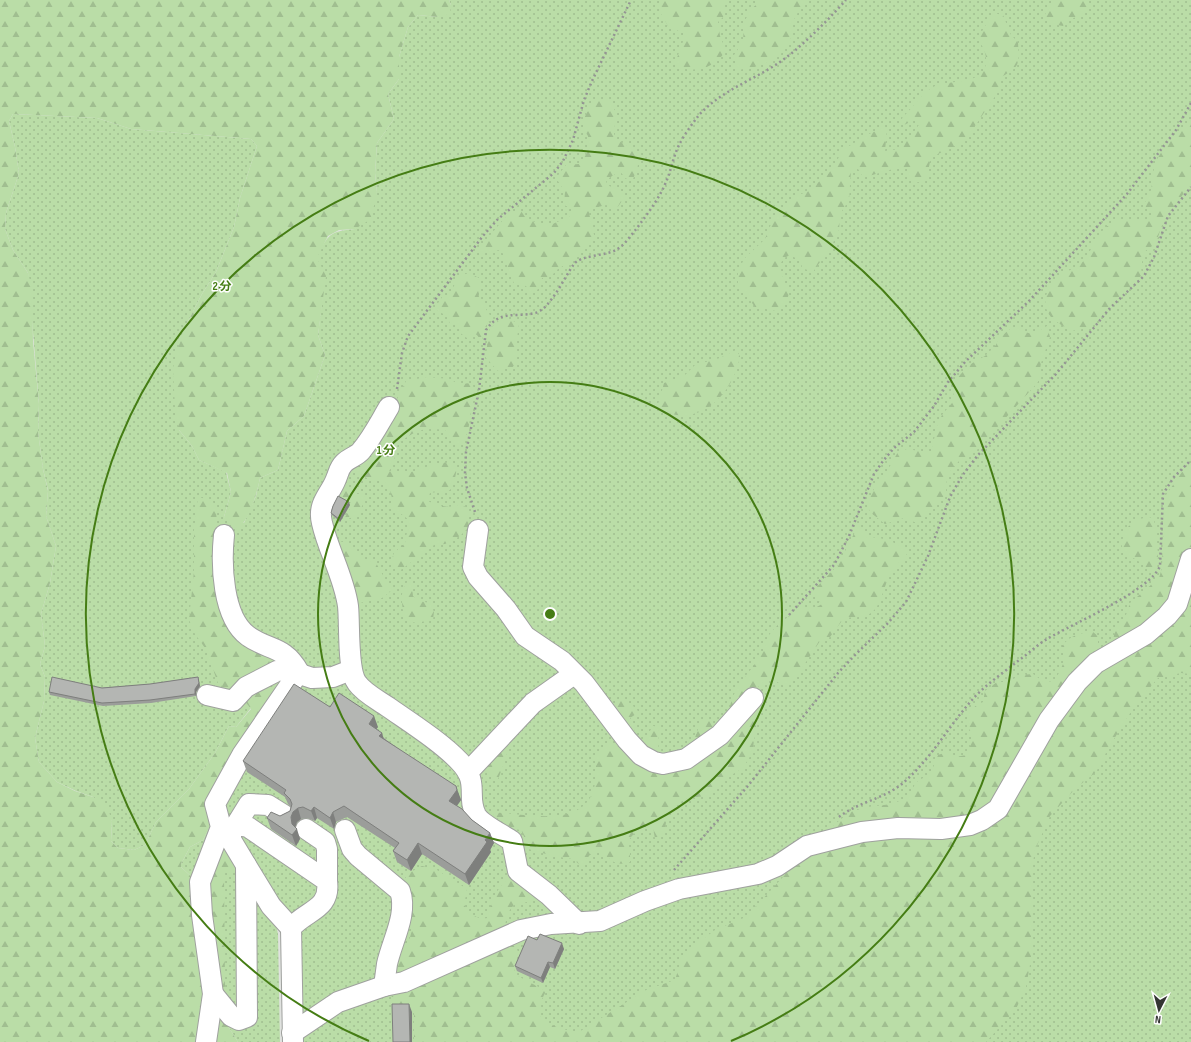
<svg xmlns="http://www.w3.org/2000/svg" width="1191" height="1042" font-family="'Sofia Sans Condensed','Noto Sans JP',sans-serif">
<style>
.grass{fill:url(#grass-dots)}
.forest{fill:url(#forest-firs)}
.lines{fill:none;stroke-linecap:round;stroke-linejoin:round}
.minor-casing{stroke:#9fa19e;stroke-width:22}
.path{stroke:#949593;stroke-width:2.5;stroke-dasharray:2 3;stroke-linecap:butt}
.minor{stroke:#fff;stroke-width:20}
.wall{fill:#9b9d9a}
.shaded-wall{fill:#7e7f7d}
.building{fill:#b4b6b3;stroke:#7e7f7d}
.ring{fill:none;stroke:#457d14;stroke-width:2}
.centre{fill:#457d14;stroke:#fff;stroke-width:2}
.ring-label{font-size:12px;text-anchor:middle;font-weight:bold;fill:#457d14;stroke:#fff;stroke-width:3;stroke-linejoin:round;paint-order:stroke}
</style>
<defs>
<pattern id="grass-dots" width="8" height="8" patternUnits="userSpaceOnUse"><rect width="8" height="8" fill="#badda7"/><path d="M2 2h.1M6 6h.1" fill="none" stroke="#a0be90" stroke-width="1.8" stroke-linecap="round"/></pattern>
<pattern id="forest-firs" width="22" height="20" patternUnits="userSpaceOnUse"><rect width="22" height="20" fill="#badda7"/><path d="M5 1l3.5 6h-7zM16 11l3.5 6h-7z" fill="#a0be90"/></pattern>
</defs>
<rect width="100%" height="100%" fill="#e0e2df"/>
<path class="grass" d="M 449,0 L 1191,0 L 1191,1042 L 302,1042 L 301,928 L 276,925 L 278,934 L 280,1042 L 238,1042 L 219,1012 L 194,879 L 181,867 L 181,864 L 190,847 L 203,840 L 271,702 L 244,700 L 251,708 L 236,727 L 229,726 L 215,753 L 189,789 L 156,822 L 145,845 L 134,850 L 118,848 L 111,841 L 112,821 L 93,797 L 76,791 L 57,782 L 39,762 L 35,738 L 44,701 L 45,677 L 40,664 L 45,646 L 41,614 L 50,583 L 56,546 L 46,516 L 48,490 L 43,469 L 38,432 L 39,404 L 28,273 L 13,250 L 5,229 L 6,213 L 19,173 L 15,147 L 9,121 L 13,114 L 97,118 L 131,129 L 251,139 L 257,146 L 240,198 L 234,227 L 216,272 L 202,294 L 183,331 L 179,430 L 192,446 L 199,460 L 226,472 L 231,492 L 224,517 L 244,523 L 256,496 L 260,478 L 278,470 L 287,431 L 304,416 L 325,355 L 318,335 L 325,276 L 316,258 C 328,236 328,231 355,229 L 377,192 L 375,173 L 377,143 L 394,119 L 388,94 L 399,79 L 399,57 L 408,27 L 418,15 L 438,17 L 451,5 Z"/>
<g class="forest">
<path d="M 0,0 L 449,0 L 451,5 L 450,14 L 438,17 L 418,15 L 408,27 L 399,57 L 399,79 L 388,94 L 394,119 L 377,143 L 375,173 L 377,192 L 371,219 L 355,229 L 339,230 L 328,236 L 317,258 L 326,276 L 318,335 L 325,355 L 304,416 L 287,431 L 278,470 L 260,478 C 256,497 251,515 238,530 L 224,517 L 231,492 L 227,473 L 199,460 L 192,446 L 179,430 L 175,408 L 173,368 L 183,331 L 202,294 L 216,272 L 234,227 L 240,198 L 257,146 L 251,139 L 131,129 L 97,118 L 13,114 L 9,121 L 15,147 L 19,173 L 6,213 L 5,229 L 13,250 L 28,273 L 32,289 L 33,341 L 39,404 L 38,432 L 43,469 L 48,491 L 46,516 L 56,546 L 50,583 L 41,614 L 45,646 L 40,664 L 45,677 L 44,701 L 35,738 L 39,762 L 57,782 L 75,791 L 93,797 L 107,806 L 112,821 L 111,841 L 118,848 L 134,850 L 145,845 L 156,822 L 189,789 L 215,753 L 229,726 L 236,727 L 251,709 L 244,700 L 254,688 L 283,680 L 203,840 L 190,847 L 181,864 L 181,867 L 194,879 L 208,983 L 198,1042 L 0,1042 Z"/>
<path d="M 662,0 L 725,0 L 724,16 L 718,22 L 720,36 L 726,51 C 710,71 699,71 675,68 C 676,53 685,47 683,33 L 668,26 L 660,12 Z"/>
<path d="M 762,0 L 809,0 C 801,8 795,14 792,26 C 791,30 792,37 790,41 C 779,63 760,66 738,70 L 734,55 L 743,42 L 744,23 L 750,10 Z"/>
<path d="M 1058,0 L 1085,0 L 1088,8 L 1082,16 L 1069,19 L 1063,26 L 1052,24 L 1044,18 L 1048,6 Z"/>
<path d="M 993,13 L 1003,15 L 1011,35 L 1018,42 C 1019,64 1021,66 1001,77 L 1000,89 L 969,135 L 952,148 L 931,157 L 926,181 L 913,183 L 908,177 L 907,168 C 894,166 878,175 863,177 L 858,169 L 851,170 L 849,200 L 840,214 L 839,230 L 832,245 L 813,272 L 802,268 L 801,261 L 790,255 L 784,258 L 779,266 L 789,294 L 785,305 L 776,311 L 755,307 L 738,284 L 738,272 L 744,259 L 765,239 L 771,224 L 780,211 L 798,195 L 807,192 L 829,173 L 838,159 L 841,151 L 869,134 L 883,128 L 887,128 L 885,151 L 900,149 C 906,138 917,132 921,120 L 914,120 L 904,125 L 902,118 C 913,108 921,93 935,86 C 951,79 989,86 986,58 C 986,52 981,44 978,38 Z"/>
<path d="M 607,99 L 616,112 L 614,134 L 616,139 L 640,153 L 637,170 L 632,181 L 625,178 L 620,171 L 606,180 L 607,185 L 614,188 L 624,198 L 617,208 L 606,205 L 594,208 L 589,213 L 594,235 L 582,251 L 571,261 L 558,269 L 550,277 L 542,278 L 540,287 L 534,293 L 530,292 L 526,286 L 514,283 C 508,272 507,261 501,250 L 481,252 L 481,246 L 509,213 L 521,211 L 527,220 L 550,225 L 569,217 L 573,209 L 564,205 L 565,192 L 556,178 L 566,165 L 579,164 L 589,150 L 588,136 L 584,130 L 585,116 L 593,101 Z"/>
<path d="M 1191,122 L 1191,184 L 1164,219 L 1156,243 L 1144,252 L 1141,268 L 1142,275 L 1088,328 L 1071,331 C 1065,327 1056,322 1051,317 C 1039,303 1048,284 1061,275 C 1070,269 1078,268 1084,260 C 1096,245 1097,227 1120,220 C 1131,217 1143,224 1153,219 L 1151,210 L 1143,205 C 1155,189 1150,186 1154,169 C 1157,152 1177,133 1191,122 Z"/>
<path d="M 469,273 L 481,279 C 475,302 481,299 491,317 L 484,329 L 482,342 L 477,335 L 473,333 L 467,338 L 459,332 L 459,326 L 450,324 C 448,315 442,313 434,309 L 443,296 L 451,295 C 454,284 457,276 469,273 Z"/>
<path d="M 500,320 C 507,320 514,320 519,324 L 515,352 L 516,363 L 511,369 L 508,368 L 498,371 L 486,358 L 488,335 L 490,328 Z"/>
<path d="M 1047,326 L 1050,337 L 1041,363 L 1038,382 L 975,452 L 959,461 L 947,475 L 946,493 L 940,502 L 917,523 L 904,518 L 885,524 L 870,512 L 867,503 L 879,479 L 886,473 L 898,452 L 907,449 L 931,453 L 937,426 L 942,415 L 952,403 L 954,396 L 951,385 L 969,365 L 985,356 L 996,345 L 998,339 L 1010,329 L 1020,328 L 1028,333 L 1037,332 Z"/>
<path d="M 736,350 L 740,356 C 733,396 697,431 657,408 L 664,383 L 684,376 L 695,365 L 720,358 Z"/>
<path d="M 427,377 L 449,379 L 459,384 L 472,383 L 474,389 L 468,432 L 460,445 L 452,442 L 445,430 C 422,427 417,430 398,443 L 393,465 L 389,471 C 396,472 408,473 415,471 C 430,467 443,456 457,468 L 454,483 L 450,490 L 430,493 L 427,501 C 439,505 449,510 460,504 L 467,508 L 469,519 L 468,528 L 460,536 L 445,544 L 434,545 L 398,572 L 390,564 L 394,553 L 405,543 L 409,521 C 404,514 397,513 391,506 L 392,498 L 388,484 L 376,479 L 370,480 L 357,472 L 353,461 L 392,410 L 406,381 Z"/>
<path d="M 1191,468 L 1191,548 L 1181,573 L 1163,612 L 1112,646 L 1115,630 L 1126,615 L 1130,603 L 1159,578 L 1162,568 L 1164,498 L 1182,472 Z"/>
<path d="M 341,486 L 357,494 L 363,493 L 365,499 C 361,510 356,519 344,519 L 353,504 L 337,495 Z"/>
<path d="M 198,497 L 210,500 L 216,505 L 217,528 L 229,612 L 283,659 L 235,689 L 227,690 L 218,683 L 205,648 L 193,631 L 189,619 L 194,571 L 194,530 Z"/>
<path d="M 1149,517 L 1154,519 L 1158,554 L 1157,571 L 1152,573 L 1137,560 L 1124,553 L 1121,543 L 1127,528 L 1135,520 Z"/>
<path d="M 858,526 L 864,529 L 865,537 C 882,537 894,541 908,551 C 904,562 901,559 895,567 C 884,579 883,605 871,613 C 865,618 852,617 844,618 L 830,637 L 820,641 L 792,683 L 784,686 L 774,680 L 766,680 L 743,700 L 734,713 L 730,707 C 734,686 750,673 761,655 C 767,645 765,637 775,628 C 783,620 791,616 798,607 L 815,608 L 822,604 L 811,593 L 838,565 Z"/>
<path d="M 335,541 C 348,542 353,544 357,556 L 376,563 L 385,579 L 391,585 L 391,591 L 382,598 L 355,604 Z"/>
<path d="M 1191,577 L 1191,674 L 1181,673 L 1158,678 L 1137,702 L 1109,747 L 1096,772 L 1076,788 L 1050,816 L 1035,850 L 1032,868 L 1031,959 L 1026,987 L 1016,1009 L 986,1042 L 414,1042 L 414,1010 L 401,1010 L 392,1006 L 391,997 L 395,994 L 515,944 L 518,952 L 514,974 L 546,991 L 539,1005 L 541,1020 L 561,1029 L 579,1032 L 646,990 L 675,980 L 681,961 L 695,945 L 715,930 L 746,917 L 796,863 L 820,847 L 884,833 L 971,830 L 1081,688 Z"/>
<path d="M 411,579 L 413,596 L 419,601 L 430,603 L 434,612 L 433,619 C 422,625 415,624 404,619 C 403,605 397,588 411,579 Z"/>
<path d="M 1093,632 L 1098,636 L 1098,649 L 1090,657 L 993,806 L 980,816 L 825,832 L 850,812 L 868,807 L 892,804 L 904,799 L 912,792 L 915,783 L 931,773 L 938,755 L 950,751 L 955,757 L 967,755 C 972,743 975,735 966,724 C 968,712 972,707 983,702 L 985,691 L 997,682 L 1008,682 L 1021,675 L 1033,674 L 1044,682 L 1055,681 L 1064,662 L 1062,646 C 1071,635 1079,633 1093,632 Z"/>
<path d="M 624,699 L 632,705 L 639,712 L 630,718 L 635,730 L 633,733 L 608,707 Z"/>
<path d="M 760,705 L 752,753 L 743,768 L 728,777 L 706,796 L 688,798 L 675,805 L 668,814 L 663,836 L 655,838 L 653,829 C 639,828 633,832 626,845 L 630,853 L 630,862 C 609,869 611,852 593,851 L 581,866 L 573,859 L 553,856 L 525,848 L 526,841 L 521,830 C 509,829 499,819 490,812 C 539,815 605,834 595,757 L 606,745 L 623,744 L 655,766 Z"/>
<path d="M 707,718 L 712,723 L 713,728 L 692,745 L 699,727 Z"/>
<path d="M 653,726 L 659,727 L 658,760 L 640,747 Z"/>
<path d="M 505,743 L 508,746 C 509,751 501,772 498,779 L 494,779 L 488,772 L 487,763 Z"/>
<path d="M 223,848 C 234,853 237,862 237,873 L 224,873 L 225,986 L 223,991 L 217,984 L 204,884 Z"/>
<path d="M 422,866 L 437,870 L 467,889 L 464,905 C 470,914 477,920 488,918 C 491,902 498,883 514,875 L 532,892 L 532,900 C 527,903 525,902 519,903 C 509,905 507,917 505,925 L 478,940 L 401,973 L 395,970 L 399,952 L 407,948 L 412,930 L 409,916 L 412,904 L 409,890 L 404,880 L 409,873 Z"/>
<path d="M 219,1012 L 238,1042 L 212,1042 Z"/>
</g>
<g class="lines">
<defs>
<g id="minor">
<path d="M 389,407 C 380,422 372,438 361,451 C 357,456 349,458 344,463 C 339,468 339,472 336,479 C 330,495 317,503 322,523 C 328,550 344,577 348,606 C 350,624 347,670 357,683 C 364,693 378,700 388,707 C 411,723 441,742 460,762 C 480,783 466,796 476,815 C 481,824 502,834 512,841 L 518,871 L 549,895 L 579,924"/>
<path d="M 478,530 L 473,567 L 478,577 L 506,609 L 525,636 L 562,661 L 584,683 L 627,740 L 641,755 L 654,762 L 663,764 L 686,759 L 720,735 L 753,698"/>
<path d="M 207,695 L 233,701 L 246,687 L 277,671 L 288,670 L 312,678 L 333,677 L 351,670"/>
<path d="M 468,772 L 533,703 L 574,674"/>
<path d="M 236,825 L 249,804 L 268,805 L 284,815"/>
<path d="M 306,829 L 325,842 L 327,849 L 327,881"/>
<path d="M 345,830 L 352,849 L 358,856 L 400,891 C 408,914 392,941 387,964 C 386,971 385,979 384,986"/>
<path d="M 246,865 L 271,906 L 291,928"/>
<path d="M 213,994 L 231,1016 L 239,1020 L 247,1017 L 246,865 L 231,840 L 231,831 L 236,825 L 248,827 L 327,881 C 331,910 306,910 291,928 L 293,1042"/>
<path d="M 292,1033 L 338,1002 L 384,986 L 404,982 L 521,930 L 551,924 L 600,921 L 645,901 L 679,889 L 758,874 L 777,866 L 807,846 L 862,832 L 898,828 L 941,829 L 970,825 L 982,820 L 998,809 L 1049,720 L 1077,682 L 1096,663 L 1146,634 L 1167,616 L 1177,604 L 1191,559"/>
<path d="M 206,1042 L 213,994 L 202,915 L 200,882 L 221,827 L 215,804 L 242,755 L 299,672 C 284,645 269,651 248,636 C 222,617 221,563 224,535"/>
</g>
</defs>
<use href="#minor" class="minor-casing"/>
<g class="path">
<path d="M 397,389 L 402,353 L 408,336 L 482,237 L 498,219 L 554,173 L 563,161 L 573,140 L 584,100 L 592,81 L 631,0"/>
<path d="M 475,512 L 467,488 L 465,473 L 466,452 L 479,390 L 486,330 C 500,309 516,318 535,313 C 550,310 565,276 574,264 C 581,255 605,256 616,250 C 625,245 631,235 637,228 C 648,213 659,199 666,182 C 671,171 673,157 679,145 C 684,135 692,124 699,115 C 721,91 751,81 777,64 C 800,49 828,20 846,0"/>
<path d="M 789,615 L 834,565 L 849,536 L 874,474 L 883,461 L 894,448 L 914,432 L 934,406 L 948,382 L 965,362 L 1029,301 L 1127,194 L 1176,130 L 1191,103"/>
<path d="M 839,817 C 858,802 884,799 903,783 C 931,759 948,727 972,700 C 985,685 1003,673 1018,661 C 1028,654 1037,645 1047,639 C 1072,624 1150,591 1160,566 L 1163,494 L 1174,477 L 1191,460"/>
<path d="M 674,870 L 747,787 L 838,673 L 855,655 L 888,623 L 906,602 L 928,556 L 950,497 L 962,476 L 978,455 L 1056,374 L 1110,308 L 1144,276 L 1154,257 L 1168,216 L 1191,187"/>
</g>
<use href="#minor" class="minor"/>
</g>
<g class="wall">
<path d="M 350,505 L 340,522 L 332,515 L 331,513 Z"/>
<path d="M 198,677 L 200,686 L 196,692 L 196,696 L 151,703 L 103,706 L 50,695 L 49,692 L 150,684 Z"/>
<path d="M 330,707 L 378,727 L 376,729 L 384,738 L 460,797 L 461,800 L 457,806 L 472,820 L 490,833 L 494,843 L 490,850 L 491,852 L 469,885 L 422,854 L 411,871 L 397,862 L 393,851 L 395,848 L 347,817 L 336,822 L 334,829 L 317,818 L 315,821 L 307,818 L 301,819 L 297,822 L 295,827 L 300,839 L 296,846 L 271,829 L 267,818 L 280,816 L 290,811 L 291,807 L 288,804 L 285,797 L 247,772 L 243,761 Z"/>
<path d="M 537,940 L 564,949 L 555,969 L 550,967 L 543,983 L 517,971 L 515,966 Z"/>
</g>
<g class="shaded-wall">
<path d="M 349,502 L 350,505 L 340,522 L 339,519 Z"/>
<path d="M 198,677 L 200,686 L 196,692 L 196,696 L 195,694 L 195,689 Z"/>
<path d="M 374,716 L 378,727 L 372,735 L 369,724 Z"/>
<path d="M 382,733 L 385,743 L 379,736 Z"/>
<path d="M 456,786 L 460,797 L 461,800 L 453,811 L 449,801 Z"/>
<path d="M 314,807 L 317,818 L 315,821 L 311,811 Z"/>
<path d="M 298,808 L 301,819 L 297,822 L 295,828 L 297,829 L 300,839 L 296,846 L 292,835 L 292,824 L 291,817 L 293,812 Z"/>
<path d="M 333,812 L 336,822 L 334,829 L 330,818 Z"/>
<path d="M 490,833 L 494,843 L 490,850 L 491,852 L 469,885 L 465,874 Z"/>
<path d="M 418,843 L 422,854 L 411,871 L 407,860 Z"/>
<path d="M 562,943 L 564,949 L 555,969 L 553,963 Z"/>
<path d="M 548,962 L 550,967 L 543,983 L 541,978 Z"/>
<path d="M 409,1004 L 412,1012 L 412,1042 L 410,1042 Z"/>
</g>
<g class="building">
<path d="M 338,496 L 349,502 L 339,519 L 331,513 L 333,506 Z"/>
<path d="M 52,677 L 102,688 L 150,684 L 198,677 L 199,683 L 195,689 L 195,694 L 150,700 L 102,703 L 49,692 Z"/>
<path d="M 294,684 L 330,707 L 339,693 L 374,716 L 369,724 L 382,733 L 379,736 L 456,786 L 457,790 L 449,801 L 462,809 L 472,820 L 490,833 L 485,840 L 487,842 L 465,874 L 418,843 L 407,860 L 393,851 L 399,843 L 344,806 L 333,812 L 330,818 L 314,807 L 311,811 L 303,807 L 298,808 L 293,812 L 291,817 L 292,824 L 297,829 L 292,835 L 267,818 L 271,812 L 280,816 L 290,811 L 292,804 L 290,799 L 284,793 L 286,790 L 243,761 Z"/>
<path d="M 540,934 L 562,943 L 553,963 L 548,962 L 541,978 L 515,966 L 528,936 L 537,940 Z"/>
<path d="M 392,1004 L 409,1004 L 410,1042 L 393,1042 Z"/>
</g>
<g class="ring">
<circle cx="550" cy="614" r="232"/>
<path d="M369 1041A464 464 0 1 1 731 1041"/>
</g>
<circle cx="550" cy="614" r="6" class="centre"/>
<g class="ring-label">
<text x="222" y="290">2 分</text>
<text x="386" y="454">1 分</text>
</g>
<g transform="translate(1159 1010) rotate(186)" stroke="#ffffff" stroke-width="3" paint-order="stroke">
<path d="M0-3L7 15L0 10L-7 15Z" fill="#343533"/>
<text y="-6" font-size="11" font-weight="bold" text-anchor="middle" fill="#343533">N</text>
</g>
</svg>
